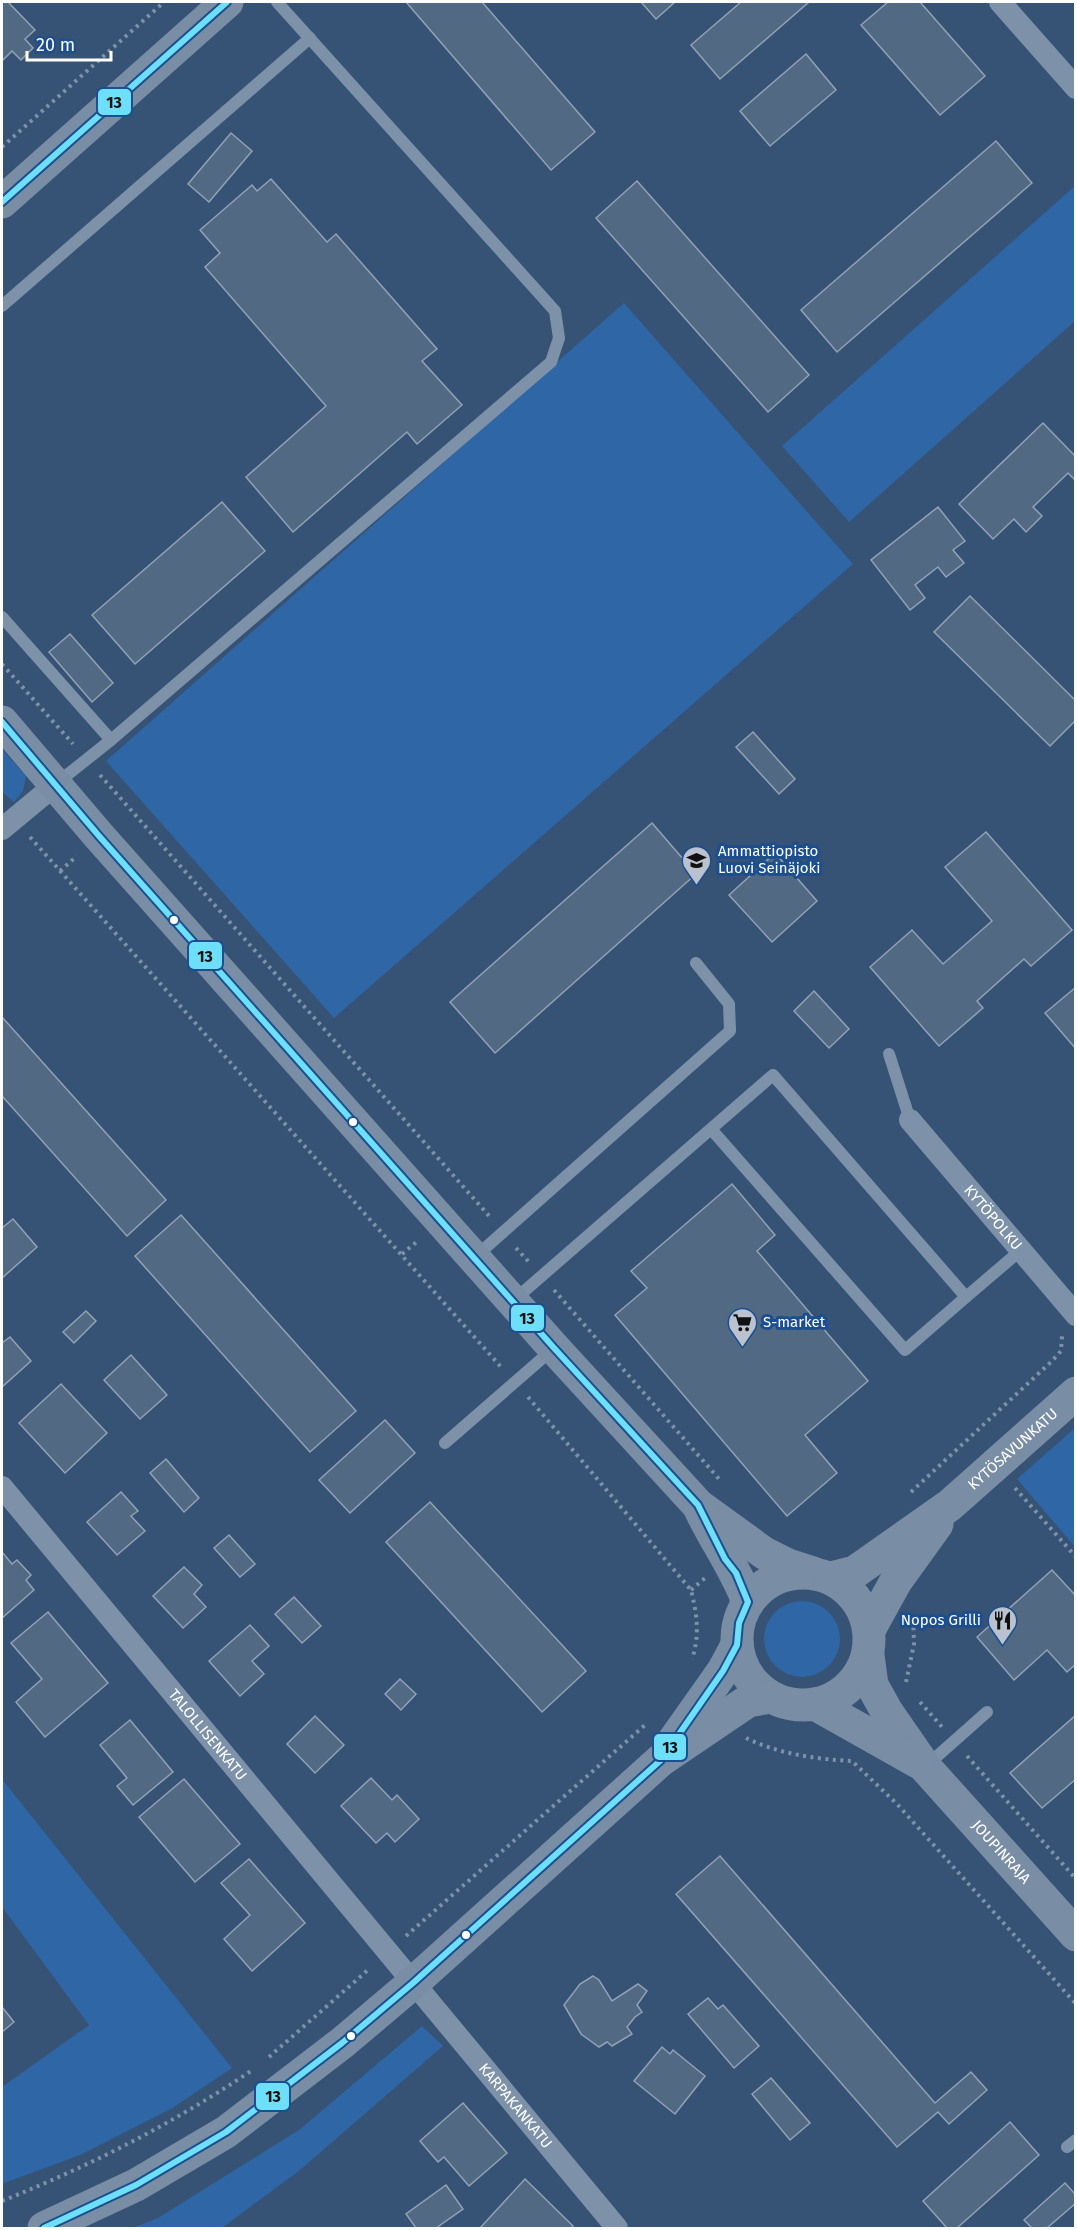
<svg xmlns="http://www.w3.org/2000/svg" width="1077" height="2230" font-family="'Fira Sans',sans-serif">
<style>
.green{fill:#2f66a5}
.building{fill:#526984;stroke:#92a2b6;stroke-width:1.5}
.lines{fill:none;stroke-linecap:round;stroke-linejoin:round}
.path{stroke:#7d92a8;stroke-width:4;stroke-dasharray:3 4.5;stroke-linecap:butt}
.lane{stroke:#7d92a8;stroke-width:12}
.street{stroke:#7d92a8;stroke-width:22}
.secondary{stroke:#798da4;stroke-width:33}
.bus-1-casing{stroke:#1b4f8f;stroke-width:10}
.bus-1{stroke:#6ddff8;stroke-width:6}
.bus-dot{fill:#fff;stroke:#1b4f8f;stroke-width:2}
.labels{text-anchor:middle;stroke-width:6;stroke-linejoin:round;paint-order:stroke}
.poi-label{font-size:15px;fill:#fff;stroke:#1b4f8f;text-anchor:start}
.street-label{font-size:15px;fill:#fff;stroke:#1b4f8f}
.line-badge{stroke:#1b4f8f;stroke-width:2}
.pale-badge-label{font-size:16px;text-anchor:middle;font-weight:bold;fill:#111}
</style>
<rect width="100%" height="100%" fill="#365274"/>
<g class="green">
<path d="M 1075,186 L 1075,321 L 849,522 L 782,446 Z"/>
<path d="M 624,303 L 853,564 L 334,1018 L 106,761 Z"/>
<path d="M 2,749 L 26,776 L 23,791 L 14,802 L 2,792 Z"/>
<path d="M 1075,1428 L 1075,1547 L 1017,1479 Z"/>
<circle cx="802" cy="1639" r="38"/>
<path d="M 2,1779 L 232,2068 L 171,2109 L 80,2155 L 2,2184 L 2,2087 L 89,2025 L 2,1907 Z"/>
<path d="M 422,2026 L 443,2046 L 300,2170 L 222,2228 L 132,2228 L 158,2218 L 299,2130 Z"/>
</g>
<g class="building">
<path d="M 2,2 L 8,2 L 35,30 L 25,39 L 33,48 L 21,60 L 12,51 L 2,61 Z"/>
<path d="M 406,2 L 482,2 L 595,132 L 551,170 Z"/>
<path d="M 641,2 L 675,2 L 656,19 Z"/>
<path d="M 741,2 L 809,2 L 720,79 L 691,45 Z"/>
<path d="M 888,2 L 920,2 L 985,76 L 940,115 L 861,25 Z"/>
<path d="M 806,54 L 836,90 L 770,146 L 740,111 Z"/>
<path d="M 231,133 L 252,151 L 209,202 L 188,184 Z"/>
<path d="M 996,141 L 1032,183 L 837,352 L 801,310 Z"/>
<path d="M 271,179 L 327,242 L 336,234 L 437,349 L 422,361 L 462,405 L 417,444 L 407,432 L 293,532 L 246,477 L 326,406 L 205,267 L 220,253 L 200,230 L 252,185 L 257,191 Z"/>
<path d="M 637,181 L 809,375 L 768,412 L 596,218 Z"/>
<path d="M 1043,423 L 1076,457 L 1076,481 L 1068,473 L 1033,507 L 1042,516 L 1026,532 L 1014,519 L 993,539 L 959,504 Z"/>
<path d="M 222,502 L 265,551 L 135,664 L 92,615 Z"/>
<path d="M 938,507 L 965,541 L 953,550 L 964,563 L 946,577 L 938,567 L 915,585 L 925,598 L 910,610 L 871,560 Z"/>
<path d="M 970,596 L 1076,701 L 1076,720 L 1050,746 L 934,632 Z"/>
<path d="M 70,634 L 113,683 L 92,702 L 49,652 Z"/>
<path d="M 753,732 L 795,779 L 779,794 L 736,747 Z"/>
<path d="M 652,823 L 696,874 L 495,1053 L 450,1002 Z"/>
<path d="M 986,832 L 1072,930 L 1031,966 L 1024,959 L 977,1001 L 983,1008 L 939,1046 L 870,967 L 912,930 L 943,964 L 992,921 L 945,867 Z"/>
<path d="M 775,853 L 817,901 L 772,942 L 729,895 Z"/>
<path d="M 1076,987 L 1076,1049 L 1045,1013 Z"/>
<path d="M 814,991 L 849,1029 L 829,1048 L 794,1011 Z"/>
<path d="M 2,1017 L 166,1200 L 127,1236 L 2,1096 Z"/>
<path d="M 732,1184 L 775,1235 L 757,1251 L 868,1381 L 805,1435 L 837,1473 L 787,1516 L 615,1315 L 647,1288 L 631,1271 Z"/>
<path d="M 181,1215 L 356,1411 L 310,1452 L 135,1256 Z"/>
<path d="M 13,1219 L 37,1247 L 2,1278 L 2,1228 Z"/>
<path d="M 86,1311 L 96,1321 L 74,1343 L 63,1332 Z"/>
<path d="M 10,1337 L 31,1361 L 2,1387 L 2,1343 Z"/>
<path d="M 131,1355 L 167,1395 L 140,1419 L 104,1380 Z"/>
<path d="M 61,1384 L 107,1433 L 65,1473 L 19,1423 Z"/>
<path d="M 385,1420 L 415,1453 L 350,1513 L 319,1480 Z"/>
<path d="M 166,1459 L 199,1498 L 184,1512 L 150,1473 Z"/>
<path d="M 121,1492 L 138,1511 L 131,1516 L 145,1531 L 117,1555 L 87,1522 Z"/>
<path d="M 430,1502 L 586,1671 L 542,1712 L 386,1542 Z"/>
<path d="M 229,1535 L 255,1564 L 240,1577 L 214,1548 Z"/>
<path d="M 2,1552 L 12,1564 L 17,1560 L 31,1575 L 26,1580 L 34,1590 L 2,1618 Z"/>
<path d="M 184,1567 L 202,1585 L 194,1594 L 206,1607 L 183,1628 L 153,1596 Z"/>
<path d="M 1052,1570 L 1076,1596 L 1076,1664 L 1067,1672 L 1047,1650 L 1014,1680 L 977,1637 Z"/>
<path d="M 294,1597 L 321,1626 L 302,1643 L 275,1614 Z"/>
<path d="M 48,1612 L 108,1683 L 45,1737 L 16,1702 L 42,1679 L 11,1643 Z"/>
<path d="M 250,1625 L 269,1646 L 252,1661 L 264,1674 L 240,1696 L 209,1661 Z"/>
<path d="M 400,1679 L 416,1694 L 401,1710 L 385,1694 Z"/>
<path d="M 1076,1715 L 1076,1779 L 1042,1808 L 1010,1773 Z"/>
<path d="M 315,1716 L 344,1745 L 315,1773 L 287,1744 Z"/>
<path d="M 130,1720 L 173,1772 L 133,1805 L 117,1786 L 127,1778 L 100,1745 Z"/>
<path d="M 371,1778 L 392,1800 L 397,1795 L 419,1819 L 395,1842 L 387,1833 L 376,1843 L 341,1806 Z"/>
<path d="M 184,1779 L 240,1844 L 195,1882 L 139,1817 Z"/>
<path d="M 720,1856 L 935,2103 L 971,2072 L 987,2090 L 949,2124 L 938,2112 L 897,2147 L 676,1894 Z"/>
<path d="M 249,1859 L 305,1923 L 252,1971 L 224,1939 L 250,1915 L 221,1883 Z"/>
<path d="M 593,1976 L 599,1980 L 612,2001 L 638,1984 L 647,1991 L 637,2005 L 642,2012 L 635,2017 L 627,2027 L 632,2034 L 612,2046 L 607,2042 L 599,2047 L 581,2034 L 564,2005 L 580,1984 Z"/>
<path d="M 708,1998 L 718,2009 L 723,2005 L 759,2046 L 734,2068 L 688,2014 Z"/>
<path d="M 2,2007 L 14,2022 L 2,2032 Z"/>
<path d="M 662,2047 L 670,2054 L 673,2050 L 705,2076 L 675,2114 L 634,2081 Z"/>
<path d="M 771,2078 L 810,2123 L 790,2140 L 752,2094 Z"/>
<path d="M 463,2103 L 507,2153 L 469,2186 L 444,2157 L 438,2162 L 420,2141 Z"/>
<path d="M 1010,2122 L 1039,2155 L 957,2228 L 947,2228 L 923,2201 Z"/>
<path d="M 525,2179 L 573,2226 L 571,2228 L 480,2228 Z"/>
<path d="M 1065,2183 L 1076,2195 L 1076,2203 L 1047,2228 L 1032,2228 L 1024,2220 Z"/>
<path d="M 446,2185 L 463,2209 L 436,2228 L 416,2228 L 406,2214 Z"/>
</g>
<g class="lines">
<g class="path">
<path d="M 2,147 L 164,2"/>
<path d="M 2,664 L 73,744"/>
<path d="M 100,775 L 490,1217"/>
<path d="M 30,837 L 501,1367"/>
<path d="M 60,871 L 77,856"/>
<path d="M 516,1248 L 529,1262"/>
<path d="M 402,1254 L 419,1240"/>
<path d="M 554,1290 L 719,1479"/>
<path d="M 528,1397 L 691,1590 C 697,1614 700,1635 692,1659"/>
<path d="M 1015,1488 L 1076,1557"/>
<path d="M 911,1492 L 1051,1362 L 1061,1351 L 1062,1336"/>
<path d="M 691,1590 L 705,1578"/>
<path d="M 906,1682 L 914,1644 L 913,1615"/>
<path d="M 920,1702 L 943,1728"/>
<path d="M 746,1738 C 779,1754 815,1759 852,1761 L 897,1804 L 1076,2004"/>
<path d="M 967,1756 L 1076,1879"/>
<path d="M 406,1936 L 645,1725"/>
<path d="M 269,2057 L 369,1969"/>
<path d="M 2,2201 C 92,2165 170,2125 251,2071"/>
</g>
<g class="lane">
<path d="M 2,306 L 310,38"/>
<path d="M 2,617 L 111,740"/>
<path d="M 57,783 L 111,740 L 551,362 L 559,338 L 555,311 L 277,2"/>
<path d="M 889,1054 L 910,1120"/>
<path d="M 711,1129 L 905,1350 L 966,1297"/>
<path d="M 475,1257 L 730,1031 L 729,1004 L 696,963"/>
<path d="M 514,1300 L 773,1075 L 966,1297 L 1021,1250"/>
<path d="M 445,1443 L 553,1349"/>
<path d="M 926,1766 L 987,1712"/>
<path d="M 1067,2147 L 1076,2140"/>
</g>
<g class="street">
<path d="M 1000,2 L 1076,88"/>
<path d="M 2,829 L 55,785"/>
<path id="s1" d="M 910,1120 L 1076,1315"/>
<path id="s2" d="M 2,1487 L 617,2228"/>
</g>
<g class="secondary">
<path d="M 2,202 L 227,2"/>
<path d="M 2,722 L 99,836 L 554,1348 L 698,1505 L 764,1553 L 788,1565 L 813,1573"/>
<path d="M 700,1509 C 715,1541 736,1569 748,1602"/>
<circle cx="803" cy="1639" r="66"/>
<path id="s3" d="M 831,1578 L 855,1572 L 950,1505 L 1076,1393"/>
<path d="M 869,1630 L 896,1581 L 937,1524"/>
<path id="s4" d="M 868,1655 L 872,1685 L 887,1712 L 925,1767 L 1076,1935"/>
<path d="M 815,1704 L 918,1762"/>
<path d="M 670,1746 L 723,1671 L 737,1645"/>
<path d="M 44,2228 L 136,2185 L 226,2132 L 342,2043 L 413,1983 L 661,1760 L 748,1701 L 771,1697"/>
</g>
<defs>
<g id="bus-1">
<path d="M 2,202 L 227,2"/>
<path d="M 2,722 L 99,836 L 554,1348 L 698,1505 L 725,1559 L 736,1573 L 748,1602 L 739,1623 L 737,1645 L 723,1671 L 661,1760 L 413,1983 L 342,2043 L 226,2132 L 136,2185 L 44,2228"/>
</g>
</defs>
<use href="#bus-1" class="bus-1-casing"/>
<use href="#bus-1" class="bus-1"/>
</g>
<defs>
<symbol id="school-pin" viewBox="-11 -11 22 30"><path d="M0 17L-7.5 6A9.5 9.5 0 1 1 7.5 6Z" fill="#b9c2ce" stroke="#1b4f8f"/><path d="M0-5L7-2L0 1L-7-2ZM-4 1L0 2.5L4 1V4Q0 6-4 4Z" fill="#111"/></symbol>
<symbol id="supermarket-pin" viewBox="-11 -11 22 30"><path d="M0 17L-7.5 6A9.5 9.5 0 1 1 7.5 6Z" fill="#b9c2ce" stroke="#1b4f8f"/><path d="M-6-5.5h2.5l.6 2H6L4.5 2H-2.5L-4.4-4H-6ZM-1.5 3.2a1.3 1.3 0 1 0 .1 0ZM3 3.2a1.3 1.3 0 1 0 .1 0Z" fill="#111"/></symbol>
<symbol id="restaurant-pin" viewBox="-11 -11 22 30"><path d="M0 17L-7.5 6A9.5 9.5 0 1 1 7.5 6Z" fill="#b9c2ce" stroke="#1b4f8f"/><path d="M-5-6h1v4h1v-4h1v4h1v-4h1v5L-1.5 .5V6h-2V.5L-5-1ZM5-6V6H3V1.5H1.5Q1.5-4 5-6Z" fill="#111"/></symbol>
</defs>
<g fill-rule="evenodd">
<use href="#school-pin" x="680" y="844" width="33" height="45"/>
<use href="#supermarket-pin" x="726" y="1306" width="33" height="45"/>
<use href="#restaurant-pin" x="986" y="1604" width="33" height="45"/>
</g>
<g class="bus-dot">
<circle cx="174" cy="920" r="5"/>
<circle cx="353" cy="1122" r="5"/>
<circle cx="466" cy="1935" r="5"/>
<circle cx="351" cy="2036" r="5"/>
</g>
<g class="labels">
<g class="poi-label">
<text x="718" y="856">Ammattiopisto<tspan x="718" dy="17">Luovi Seinäjoki</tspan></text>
<text x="763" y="1327">S-market</text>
<text x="981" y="1625" text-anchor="end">Nopos Grilli</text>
</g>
<g class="street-label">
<text dy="5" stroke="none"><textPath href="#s1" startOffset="128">KYTÖPOLKU</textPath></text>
<text dy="5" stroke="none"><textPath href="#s3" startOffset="225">KYTÖSAVUNKATU</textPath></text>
<text dy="5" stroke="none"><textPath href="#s2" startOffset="322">TALOLLISENKATU</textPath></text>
<text dy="5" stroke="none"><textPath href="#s4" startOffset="242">JOUPINRAJA</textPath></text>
<text dy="5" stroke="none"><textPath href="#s2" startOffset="804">KARPAKANKATU</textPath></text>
</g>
</g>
<g class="line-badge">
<rect x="97" y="88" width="35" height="28" rx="6" fill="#6ddff8"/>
<rect x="188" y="941" width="35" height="29" rx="6" fill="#6ddff8"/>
<rect x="510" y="1304" width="35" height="28" rx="6" fill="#6ddff8"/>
<rect x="653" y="1733" width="34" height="28" rx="6" fill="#6ddff8"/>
<rect x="255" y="2082" width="35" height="29" rx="6" fill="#6ddff8"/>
</g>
<g class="pale-badge-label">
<text x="114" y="108">13</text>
<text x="205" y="962">13</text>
<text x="527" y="1324">13</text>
<text x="670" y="1753">13</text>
<text x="273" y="2102">13</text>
</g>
<rect width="1077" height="2230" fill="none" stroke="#ffffff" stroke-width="6"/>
<path d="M27 51v9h84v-9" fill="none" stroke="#ffffff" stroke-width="3"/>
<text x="36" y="51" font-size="18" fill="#ffffff" stroke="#1b4f8f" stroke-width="4.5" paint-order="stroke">20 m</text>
</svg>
